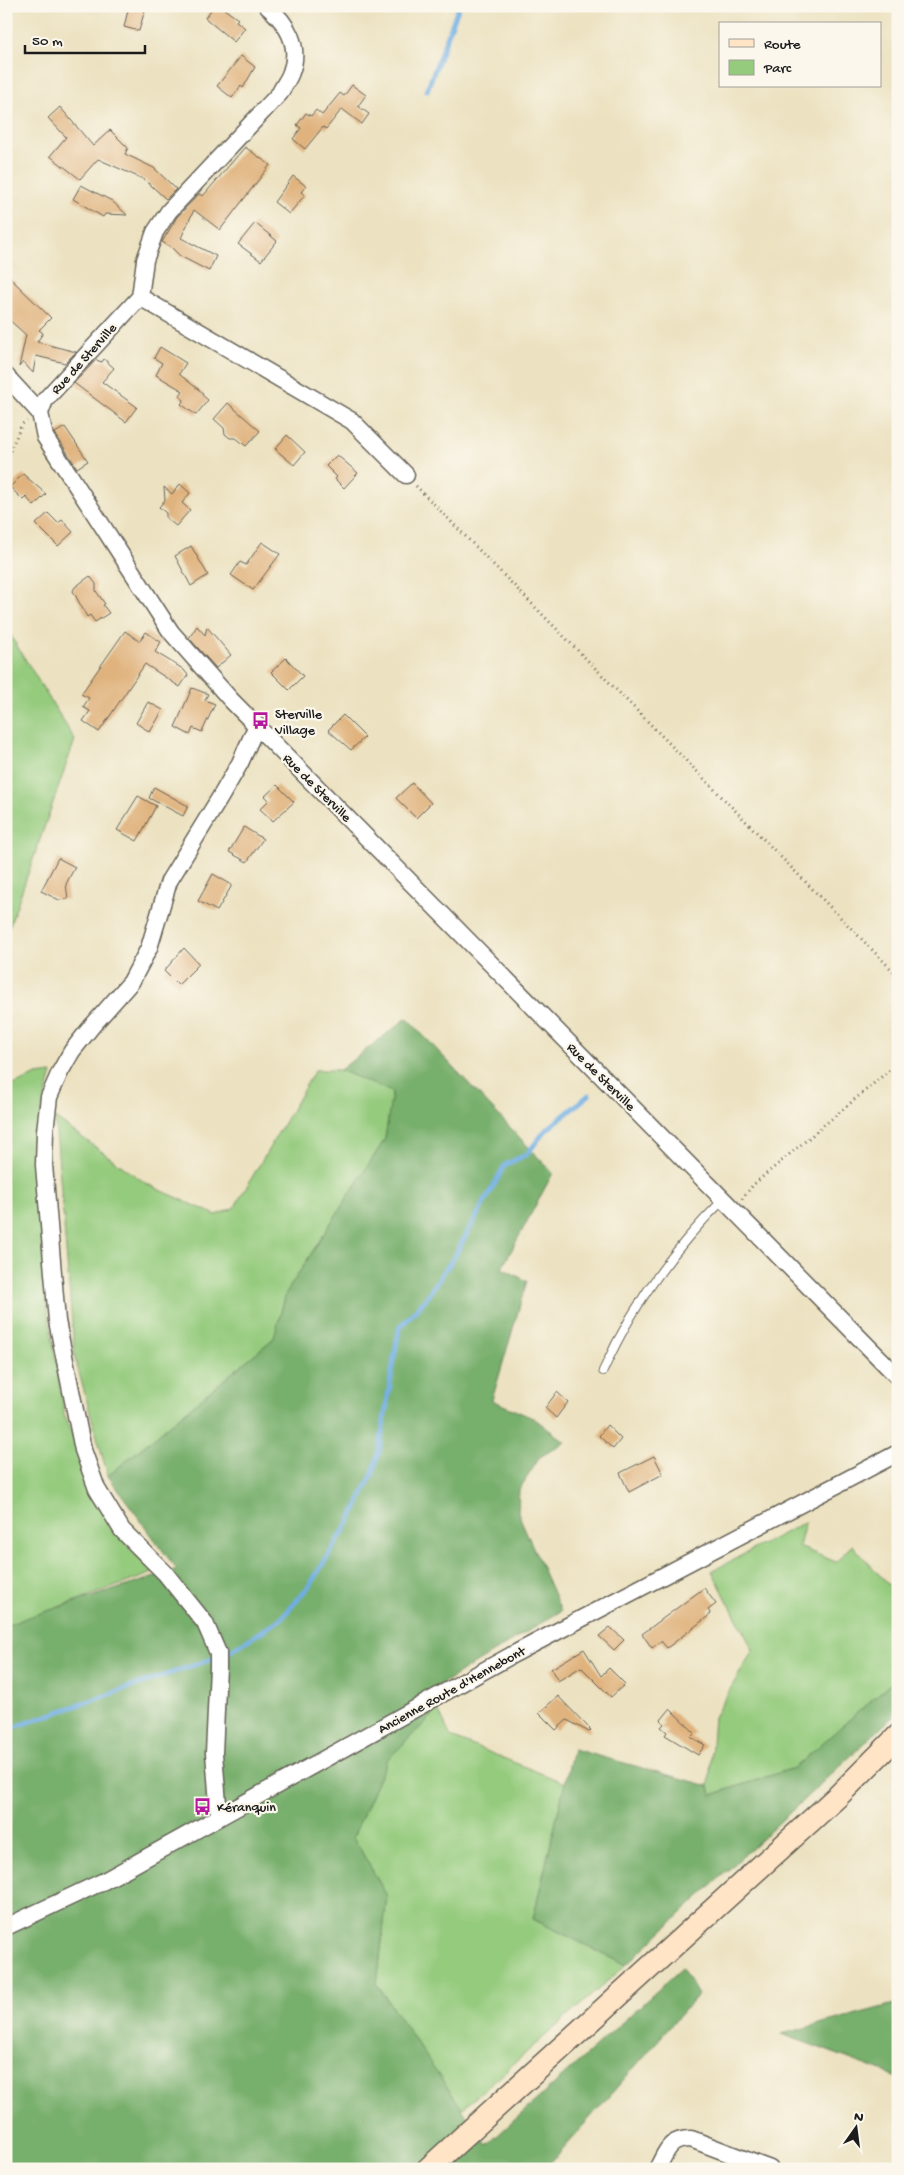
<svg xmlns="http://www.w3.org/2000/svg" width="904" height="2175" font-family="'Gochi Hand',sans-serif">
<style>
.green{fill:#94cb7d;stroke:#58744c}
.forest{fill:#77af6c;stroke:#4a6644}
.lines{fill:none;stroke-linecap:round;stroke-linejoin:round}
.stream{stroke:#70aee3;stroke-width:5}
.building{fill:#e0b37e}
.lane-casing{stroke:#656156;stroke-width:10}
.street-casing{stroke:#656156;stroke-width:19}
.secondary-casing{stroke:#656156;stroke-width:25}
.path{stroke:#656156;stroke-width:3;stroke-dasharray:1 4;stroke-linecap:butt}
.lane{stroke:#fff;stroke-width:8}
.street{stroke:#fff;stroke-width:16}
.secondary{stroke:#ffe4c6;stroke-width:22}
.labels{text-anchor:middle;stroke-width:4.5;stroke-linejoin:round;paint-order:stroke}
.street-label{font-size:14px;fill:#1c1c1c;stroke:#fbf7ec}
.poi-label{font-size:14px;fill:#1c1c1c;stroke:#fbf7ec;text-anchor:start}
</style>
<rect width="100%" height="100%" fill="#fbf7ec"/>
<filter id="ink" filterUnits="userSpaceOnUse"><feTurbulence type="fractalNoise" baseFrequency=".02" numOctaves="2"/><feDisplacementMap in="SourceGraphic" scale="10" xChannelSelector="R" yChannelSelector="G"/><feConvolveMatrix kernelMatrix="1 2 1 2 8 2 1 2 1" color-interpolation-filters="sRGB"/></filter>
<filter id="wash" filterUnits="userSpaceOnUse"><feTurbulence type="fractalNoise" baseFrequency=".0096" numOctaves="4" result="noise"/><feDisplacementMap in="SourceGraphic" scale="20" xChannelSelector="R" yChannelSelector="G"/><feGaussianBlur stdDeviation="1.12" result="paint"/><feColorMatrix in="noise" values="0 0 0 0 0 0 0 0 0 0 0 0 0 0 0 0 0 1.4 0 .05"/><feComposite in="paint" operator="in"/></filter>
<g filter="url(#wash)">
<rect width="100%" height="100%" fill="#ece2c1"/>
<g class="green">
<path d="M 6,628 L 75,740 L 11,922 L 6,932 Z"/>
<path d="M 315,1070 L 340,1070 L 393,1092 L 385,1139 L 286,1293 L 274,1338 L 108,1476 L 75,1359 L 55,1118 L 147,1184 L 216,1215 L 234,1208 Z"/>
<path d="M 52,1073 L 35,1136 L 47,1304 L 65,1419 L 115,1531 L 153,1573 L 6,1626 L 6,1088 L 37,1075 Z"/>
<path d="M 805,1522 L 799,1547 L 836,1562 L 852,1545 L 898,1595 L 898,1677 L 794,1768 L 711,1795 L 709,1786 L 714,1717 L 753,1650 L 712,1571 Z"/>
<path d="M 438,1710 L 451,1737 L 565,1783 L 533,1919 L 626,1965 L 462,2109 L 377,1985 L 387,1896 L 353,1837 L 387,1759 Z"/>
</g>
<g class="forest">
<path d="M 407,1018 L 553,1173 L 502,1268 L 527,1281 L 492,1400 L 535,1419 L 565,1442 L 540,1457 L 519,1490 L 518,1513 L 561,1611 L 430,1691 L 438,1710 L 387,1760 L 353,1837 L 387,1896 L 377,1985 L 487,2145 L 682,1968 L 698,1995 L 545,2169 L 6,2169 L 6,1626 L 28,1617 L 177,1570 L 108,1476 L 274,1338 L 286,1293 L 385,1139 L 392,1092 L 340,1070 Z"/>
<path d="M 898,1677 L 898,1712 L 626,1965 L 533,1919 L 573,1749 L 709,1786 L 711,1795 L 794,1768 Z"/>
<path d="M 898,2003 L 898,2077 L 782,2034 Z"/>
</g>
<g class="lines">
<g class="stream">
<path d="M 427,90 L 459,6"/>
<path d="M 229,1652 L 281,1619 L 309,1586 L 351,1519 L 373,1473 L 379,1452 L 399,1328 L 424,1301 L 454,1257 L 505,1165 L 527,1154 L 545,1131 L 589,1095"/>
<path d="M 6,1730 L 212,1659"/>
</g>
</g>
<g id="blocks">
<g class="building">
<path d="M 129,6 L 146,6 L 139,31 L 124,27 Z"/>
<path d="M 214,6 L 220,6 L 238,19 L 236,21 L 245,28 L 234,42 L 205,18 Z"/>
<path d="M 241,56 L 255,67 L 243,88 L 241,86 L 232,98 L 217,86 Z"/>
<path d="M 352,85 L 366,95 L 358,106 L 369,114 L 362,124 L 342,109 L 326,129 L 323,127 L 305,149 L 293,139 L 301,128 L 297,125 L 306,113 L 311,116 L 316,110 L 322,115 L 340,93 L 344,96 Z"/>
<path d="M 60,107 L 93,146 L 110,130 L 128,148 L 125,154 L 154,168 L 176,189 L 166,199 L 145,180 L 98,159 L 80,179 L 50,156 L 66,137 L 48,118 Z"/>
<path d="M 245,147 L 270,165 L 220,230 L 194,210 L 181,238 L 216,256 L 209,271 L 180,256 L 171,247 L 162,242 L 177,217 L 199,194 L 203,196 Z"/>
<path d="M 293,176 L 306,186 L 301,192 L 305,195 L 289,214 L 274,202 Z"/>
<path d="M 81,185 L 112,201 L 127,215 L 105,214 L 103,217 L 73,199 Z"/>
<path d="M 255,223 L 277,241 L 261,261 L 238,244 Z"/>
<path d="M 6,274 L 51,318 L 39,330 L 43,333 L 37,342 L 76,352 L 65,363 L 36,356 L 33,373 L 23,362 L 19,367 L 26,335 L 6,317 Z"/>
<path d="M 160,347 L 186,363 L 179,374 L 203,393 L 202,395 L 208,400 L 196,415 L 181,404 L 184,400 L 179,396 L 183,391 L 156,375 L 162,363 L 154,358 Z"/>
<path d="M 104,359 L 114,368 L 102,382 L 137,407 L 126,422 L 74,383 L 96,360 L 102,362 Z"/>
<path d="M 228,403 L 260,431 L 246,446 L 236,438 L 230,438 L 225,434 L 224,428 L 214,419 Z"/>
<path d="M 65,427 L 88,461 L 77,468 L 55,433 Z"/>
<path d="M 287,435 L 305,452 L 294,465 L 275,449 Z"/>
<path d="M 337,455 L 358,473 L 344,488 L 335,479 L 337,477 L 326,466 Z"/>
<path d="M 23,474 L 46,494 L 34,506 L 26,497 L 23,500 L 10,487 Z"/>
<path d="M 180,484 L 190,493 L 182,503 L 190,510 L 176,526 L 166,518 L 166,513 L 159,507 L 165,500 L 164,487 L 172,494 Z"/>
<path d="M 48,513 L 58,523 L 62,520 L 73,532 L 58,546 L 36,524 Z"/>
<path d="M 262,542 L 280,554 L 253,590 L 231,575 L 240,562 L 246,565 Z"/>
<path d="M 191,546 L 208,575 L 191,586 L 175,556 Z"/>
<path d="M 90,576 L 96,584 L 96,591 L 105,604 L 103,605 L 109,613 L 95,622 L 90,615 L 87,617 L 73,591 L 75,587 Z"/>
<path d="M 197,626 L 205,635 L 207,627 L 231,655 L 216,668 L 189,638 Z"/>
<path d="M 125,631 L 139,641 L 146,632 L 161,642 L 155,652 L 183,669 L 188,675 L 180,687 L 145,664 L 99,732 L 83,721 L 90,711 L 83,707 L 89,698 L 81,694 Z"/>
<path d="M 286,658 L 303,676 L 289,690 L 271,672 Z"/>
<path d="M 192,688 L 208,694 L 205,700 L 215,704 L 202,732 L 193,728 L 190,735 L 175,727 Z"/>
<path d="M 148,702 L 163,710 L 150,732 L 136,723 Z"/>
<path d="M 343,715 L 365,737 L 351,750 L 328,730 Z"/>
<path d="M 412,783 L 431,803 L 416,818 L 396,798 Z"/>
<path d="M 277,785 L 294,802 L 273,821 L 260,809 L 269,800 L 265,796 Z"/>
<path d="M 154,787 L 188,806 L 183,816 L 149,798 Z"/>
<path d="M 138,796 L 156,806 L 137,841 L 117,830 Z"/>
<path d="M 244,827 L 263,839 L 247,862 L 229,852 Z"/>
<path d="M 58,858 L 75,867 L 66,884 L 68,899 L 59,900 L 41,891 Z"/>
<path d="M 213,874 L 232,885 L 217,911 L 198,901 Z"/>
<path d="M 184,948 L 199,964 L 178,985 L 164,971 Z"/>
<path d="M 557,1392 L 568,1402 L 556,1418 L 545,1408 Z"/>
<path d="M 607,1425 L 621,1439 L 613,1449 L 599,1436 Z"/>
<path d="M 654,1456 L 663,1474 L 629,1492 L 620,1473 Z"/>
<path d="M 704,1588 L 716,1604 L 708,1610 L 711,1614 L 667,1648 L 661,1641 L 652,1648 L 642,1634 Z"/>
<path d="M 610,1627 L 624,1640 L 614,1650 L 599,1636 Z"/>
<path d="M 584,1649 L 601,1676 L 609,1668 L 625,1684 L 611,1697 L 581,1667 L 558,1681 L 551,1669 Z"/>
<path d="M 558,1696 L 591,1730 L 589,1732 L 567,1720 L 556,1730 L 539,1713 Z"/>
<path d="M 670,1709 L 695,1733 L 691,1737 L 705,1745 L 698,1755 L 665,1735 L 667,1732 L 661,1727 L 664,1724 L 661,1720 Z"/>
</g>
</g>
</g>
<g filter="url(#ink)">
<use href="#blocks" fill-opacity="0" stroke="#656156" stroke-width="1"/>
<g class="lines">
<defs>
<path id="lane" d="M 603,1371 C 632,1306 673,1249 724,1199"/>
<g id="street">
<path d="M 267,6 C 287,23 301,46 291,72 C 289,79 283,86 280,93 L 169,211 L 155,232 L 145,260 L 140,297 L 45,400 L 40,413 L 45,437 L 171,632 L 231,700 L 898,1377"/>
<path d="M 140,297 L 352,421 L 406,475"/>
<path d="M 6,376 L 40,413"/>
<path d="M 219,1817 L 214,1753 L 218,1667 L 218,1653 L 205,1623 L 165,1573 L 122,1530 L 97,1489 L 83,1450 L 57,1321 L 44,1165 L 45,1131 L 49,1097 L 60,1072 L 72,1051 L 92,1026 L 131,982 L 149,948 L 169,881 L 221,796 L 240,763 L 257,725"/>
<path d="M 6,1927 L 104,1881 L 512,1655 L 898,1453"/>
<path d="M 657,2169 C 667,2151 668,2139 691,2139 L 770,2169"/>
</g>
<path id="secondary" d="M 428,2169 L 838,1796 L 898,1736"/>
</defs>
<use href="#lane" class="lane-casing"/>
<use href="#street" class="street-casing"/>
<use href="#secondary" class="secondary-casing"/>
<g class="path">
<path d="M 6,460 L 22,424 L 27,421"/>
<path d="M 416,486 L 898,976"/>
<path d="M 742,1199 L 753,1185 L 898,1063"/>
</g>
<use href="#lane" class="lane"/>
<use href="#street" class="street"/>
<use href="#secondary" class="secondary"/>
</g>
</g>
<defs>
<symbol id="bus-bare" viewBox="-9 -9 18 18"><path d="M-5-6H5V4H4V6H2V4H-2V6H-4V4H-5ZM-3.5-4V0h7V-4ZM-3.5 1.2v1.5H-2V1.2ZM2 1.2v1.5H3.5V1.2Z" fill="#b5179e" stroke="#fbf7ec" stroke-width="2.5" paint-order="stroke"/></symbol>
</defs>
<g fill-rule="evenodd">
<use href="#bus-bare" x="248" y="708" width="25" height="25"/>
<use href="#bus-bare" x="190" y="1794" width="25" height="25"/>
</g>
<g class="labels">
<g class="street-label">
<text transform="translate(83 358) rotate(-48)" y="5">Rue de Sterville</text>
<text transform="translate(318 787) rotate(45)" y="5">Rue de Sterville</text>
<text transform="translate(602 1076) rotate(45)" y="5">Rue de Sterville</text>
<text transform="translate(451 1689) rotate(-29)" y="5">Ancienne Route d'Hennebont</text>
</g>
<g class="poi-label">
<text x="275" y="718">Sterville<tspan x="275" dy="16">Village</tspan></text>
<text x="217" y="1811">Kéranquin</text>
</g>
</g>
<rect width="904" height="2175" fill="none" stroke="#fbf7ec" stroke-width="25"/>
<rect x="719" y="22" width="162" height="65" fill="#fbf7ec" stroke="#a29f99"/>
<rect x="729" y="39" width="25" height="8" fill="#ffe4c6" stroke="#a29f99"/>
<text x="764" y="48" font-size="15" fill="#1c1c1c">Route</text>
<rect x="729" y="60" width="25" height="15" fill="#94cb7d" stroke="#a29f99"/>
<text x="764" y="72" font-size="15" fill="#1c1c1c">Parc</text>
<g transform="translate(856 2128) rotate(14)" stroke="#fbf7ec" stroke-width="4" paint-order="stroke">
<path d="M0-4L9 19L0 12L-9 19Z" fill="#1c1c1c"/>
<text y="-8" font-size="14" font-weight="bold" text-anchor="middle" fill="#1c1c1c">N</text>
</g>
<path d="M25 45v8h120v-8" fill="none" stroke="#1c1c1c" stroke-width="2.5"/>
<text x="32" y="45" font-size="15" fill="#1c1c1c" stroke="#fbf7ec" stroke-width="4" paint-order="stroke">50 m</text>
</svg>
